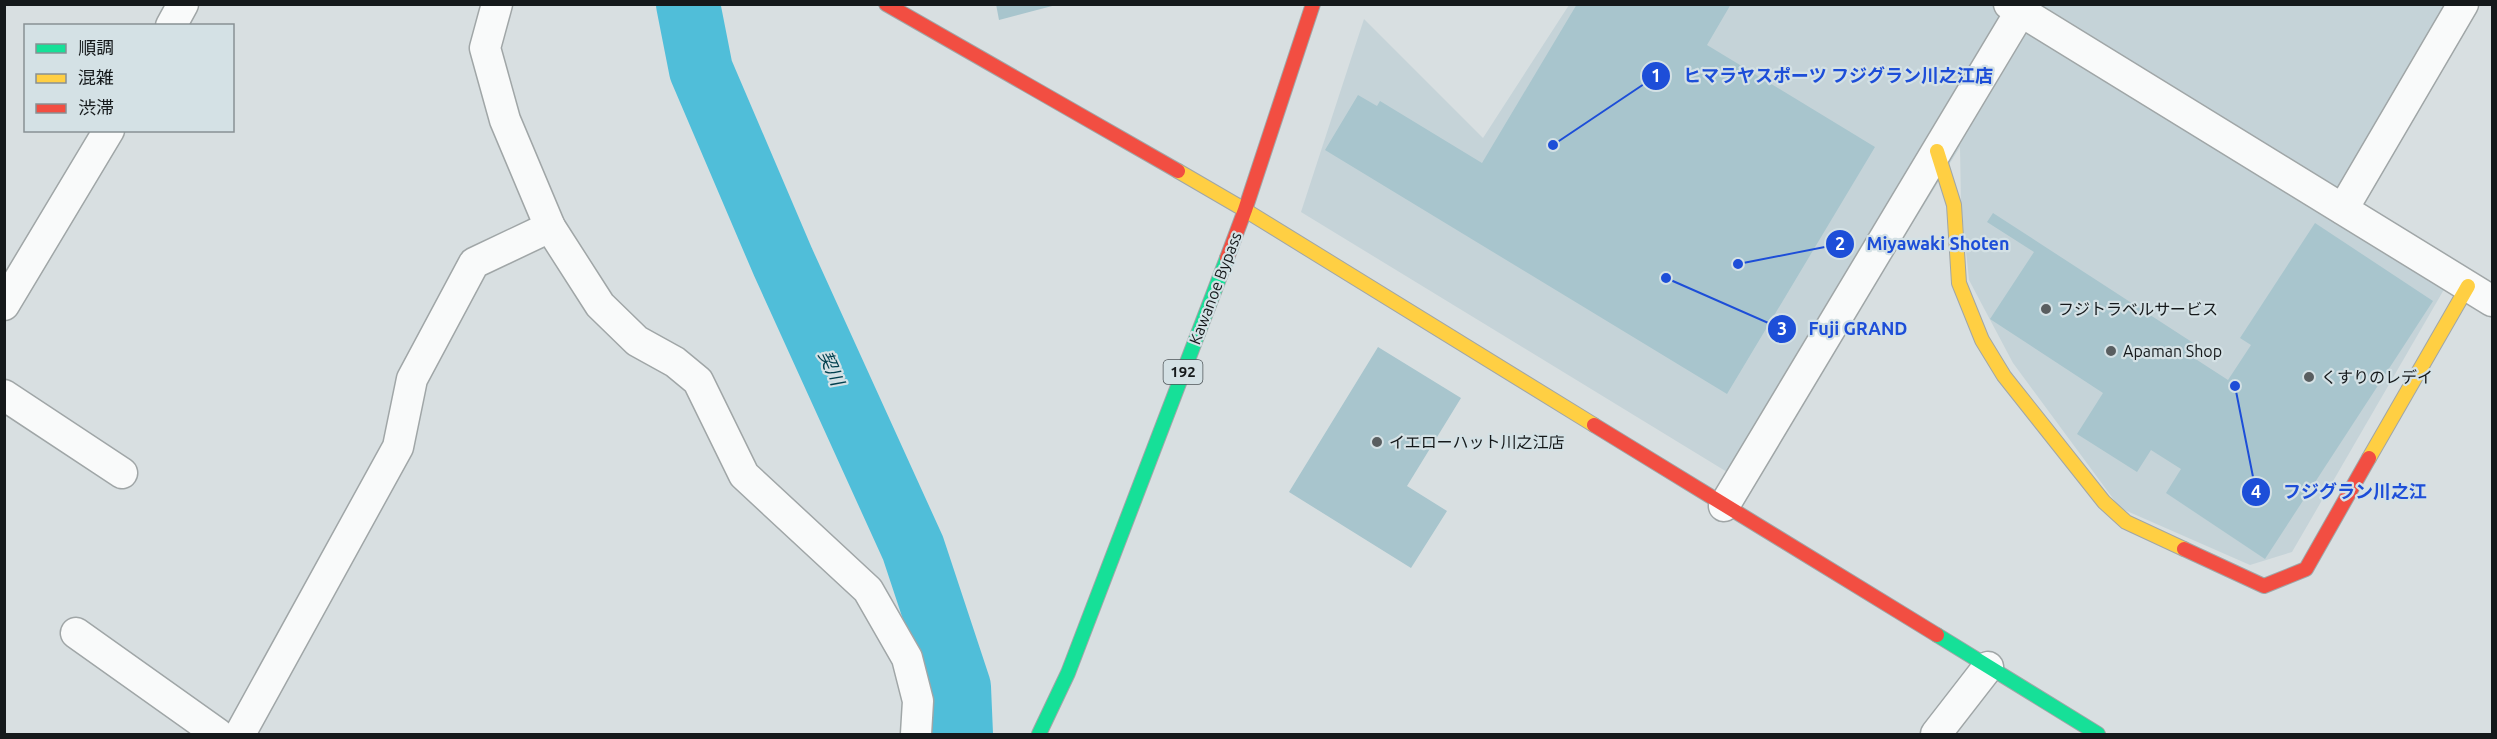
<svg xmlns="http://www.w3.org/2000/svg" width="2497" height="739" font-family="Ubuntu,'Noto Sans JP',sans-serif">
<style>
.built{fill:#c5d3d8}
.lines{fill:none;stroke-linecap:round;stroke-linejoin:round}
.river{stroke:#50bed9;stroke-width:64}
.building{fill:#a8c5cd}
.street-casing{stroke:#a0a6a7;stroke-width:33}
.fast-casing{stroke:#a0a6a7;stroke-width:16}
.slow-casing{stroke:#a0a6a7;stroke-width:16}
.jam-casing{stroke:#a0a6a7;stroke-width:16}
.street{stroke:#f9fafa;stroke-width:30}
.fast{stroke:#16e098;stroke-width:14}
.slow{stroke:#ffcf43;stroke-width:14}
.jam{stroke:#f24e42;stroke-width:14}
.poi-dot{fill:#595e60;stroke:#d4e1e5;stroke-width:2}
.labels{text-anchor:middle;stroke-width:4.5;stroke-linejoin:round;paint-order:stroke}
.shield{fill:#d4e1e5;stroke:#4e5558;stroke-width:1.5}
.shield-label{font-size:15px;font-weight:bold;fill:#15191b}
.street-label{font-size:16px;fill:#15191b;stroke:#d4e1e5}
.poi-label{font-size:16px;fill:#15191b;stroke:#d4e1e5;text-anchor:start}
.water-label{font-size:18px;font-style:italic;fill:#01404f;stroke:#d4e1e5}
.leader{fill:none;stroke:#1d4ed8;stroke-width:2}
.callout-dot{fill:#1d4ed8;stroke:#d4e1e5;stroke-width:2}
.mark-label{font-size:18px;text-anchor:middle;font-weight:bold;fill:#fff}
.callout-label{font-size:18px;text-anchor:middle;font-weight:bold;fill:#1d4ed8;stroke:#d4e1e5;stroke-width:4.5;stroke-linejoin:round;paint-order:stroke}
</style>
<rect width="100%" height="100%" fill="#d8dfe1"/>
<path class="built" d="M 1569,5 L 2447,5 L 2331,215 L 2446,286 L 2292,552 L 2250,565 L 2120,508 L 2013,363 L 1969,280 L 1961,202 L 1960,147 L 1750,486 L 1301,212 L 1364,19 L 1483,138 Z"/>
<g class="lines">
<path class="river" d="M 688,4 L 701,70 L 783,262 L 913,548 L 959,687 L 961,734"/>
</g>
<g class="building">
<path d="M 996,4 L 1056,4 L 1056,5 L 999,20 Z"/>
<path d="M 1577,4 L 1731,4 L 1707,45 L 1875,147 L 1727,394 L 1325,150 L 1358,95 L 1377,106 L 1380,101 L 1482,163 Z"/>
<path d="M 1993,213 L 2201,348 L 2194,358 L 2228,380 L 2251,345 L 2240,338 L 2315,223 L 2433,301 L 2265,559 L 2166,493 L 2181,469 L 2151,450 L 2137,472 L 2077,434 L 2103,393 L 1990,319 L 2034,252 L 1987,222 Z"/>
<path d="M 1378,347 L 1461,398 L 1407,486 L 1447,511 L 1411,568 L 1289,492 Z"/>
</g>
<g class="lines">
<defs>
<g id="street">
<path d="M 497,4 L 485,48 L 505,120 L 550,227 L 600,305 L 637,341 L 675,362 L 698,381 L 744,475 L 868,590 L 907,658 L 918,701 L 916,734"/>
<path d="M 2009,4 L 2492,301"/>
<path d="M 171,26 L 183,4"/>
<path d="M 2343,209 L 2463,4"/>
<path d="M 4,305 L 109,130"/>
<path d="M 4,395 L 122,473"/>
<path d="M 1724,506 L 2025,4"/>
<path d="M 76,633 L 218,734"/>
<path d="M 240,734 L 398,447 L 412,379 L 474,263 L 550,227"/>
<path d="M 1936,734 L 1988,667"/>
</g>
<g id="fast">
<path d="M 1937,635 L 2098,734"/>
<path d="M 1039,734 L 1068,673 L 1227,258"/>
</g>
<g id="slow">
<path d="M 1937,151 L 1954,205 L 1959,283 L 1982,340 L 2004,376 L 2104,502 L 2126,522 L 2184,549"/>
<path d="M 1178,171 L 1245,210 L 1594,425"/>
<path d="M 2369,458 L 2468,286"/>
</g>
<g id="jam">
<path d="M 886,4 L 1178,171"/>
<path d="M 1227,258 L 1245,210 L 1313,4"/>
<path d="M 1594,425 L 1937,635"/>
<path d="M 2184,549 L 2264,586 L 2306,569 L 2369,458"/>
</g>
</defs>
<use href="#street" class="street-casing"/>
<use href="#fast" class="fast-casing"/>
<use href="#slow" class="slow-casing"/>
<use href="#jam" class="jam-casing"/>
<use href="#street" class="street"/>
<use href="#fast" class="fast"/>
<use href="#slow" class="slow"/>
<use href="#jam" class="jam"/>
</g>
<g class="poi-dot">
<circle cx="2046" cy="309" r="6"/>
<circle cx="2111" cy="351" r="6"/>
<circle cx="2309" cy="377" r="6"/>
<circle cx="1377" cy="442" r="6"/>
</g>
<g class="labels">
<rect class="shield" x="1163.5" y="360" width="39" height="24" rx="4.5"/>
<g class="shield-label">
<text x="1183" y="377">192</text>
</g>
<g class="street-label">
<text transform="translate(1215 288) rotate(-69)" y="6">Kawanoe Bypass</text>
</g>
<g class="poi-label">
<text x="2058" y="315">フジトラベルサービス</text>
<text x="2123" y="357">Apaman Shop</text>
<text x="2321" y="383">くすりのレデイ</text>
<text x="1389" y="448">イエローハット川之江店</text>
</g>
<g class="water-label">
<text transform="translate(831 368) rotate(66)" y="6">契川</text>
</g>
</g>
<path class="leader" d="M1553 145L1656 76M1738 264L1840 244M1666 278L1782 329M2235 386L2256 492"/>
<g class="callout-dot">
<circle cx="1553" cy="145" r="6"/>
<circle cx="1738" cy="264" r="6"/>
<circle cx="1666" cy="278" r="6"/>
<circle cx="2235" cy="386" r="6"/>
<circle cx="1656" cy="76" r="15"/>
<circle cx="1840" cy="244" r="15"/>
<circle cx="1782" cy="329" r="15"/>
<circle cx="2256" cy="492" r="15"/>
</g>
<g class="mark-label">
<text x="1656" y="82">1</text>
<text x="1840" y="250">2</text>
<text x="1782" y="335">3</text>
<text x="2256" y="498">4</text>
</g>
<g class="callout-label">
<text x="1838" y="82">ヒマラヤスポーツ フジグラン川之江店</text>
<text x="1938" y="250">Miyawaki Shoten</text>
<text x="1858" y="335">Fuji GRAND</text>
<text x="2355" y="498">フジグラン川之江</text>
</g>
<rect width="2497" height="739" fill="none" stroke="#15191b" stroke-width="12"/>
<rect x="24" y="24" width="210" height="108" fill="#d4e1e5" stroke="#889194" stroke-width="1.5"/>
<rect x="36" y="44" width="30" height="9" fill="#16e098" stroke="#889194" stroke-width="1.5"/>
<text x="78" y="54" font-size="18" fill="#15191b">順調</text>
<rect x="36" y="74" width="30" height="9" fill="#ffcf43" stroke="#889194" stroke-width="1.5"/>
<text x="78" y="84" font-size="18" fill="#15191b">混雑</text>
<rect x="36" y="104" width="30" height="9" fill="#f24e42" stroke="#889194" stroke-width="1.5"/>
<text x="78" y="114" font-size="18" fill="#15191b">渋滞</text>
</svg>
